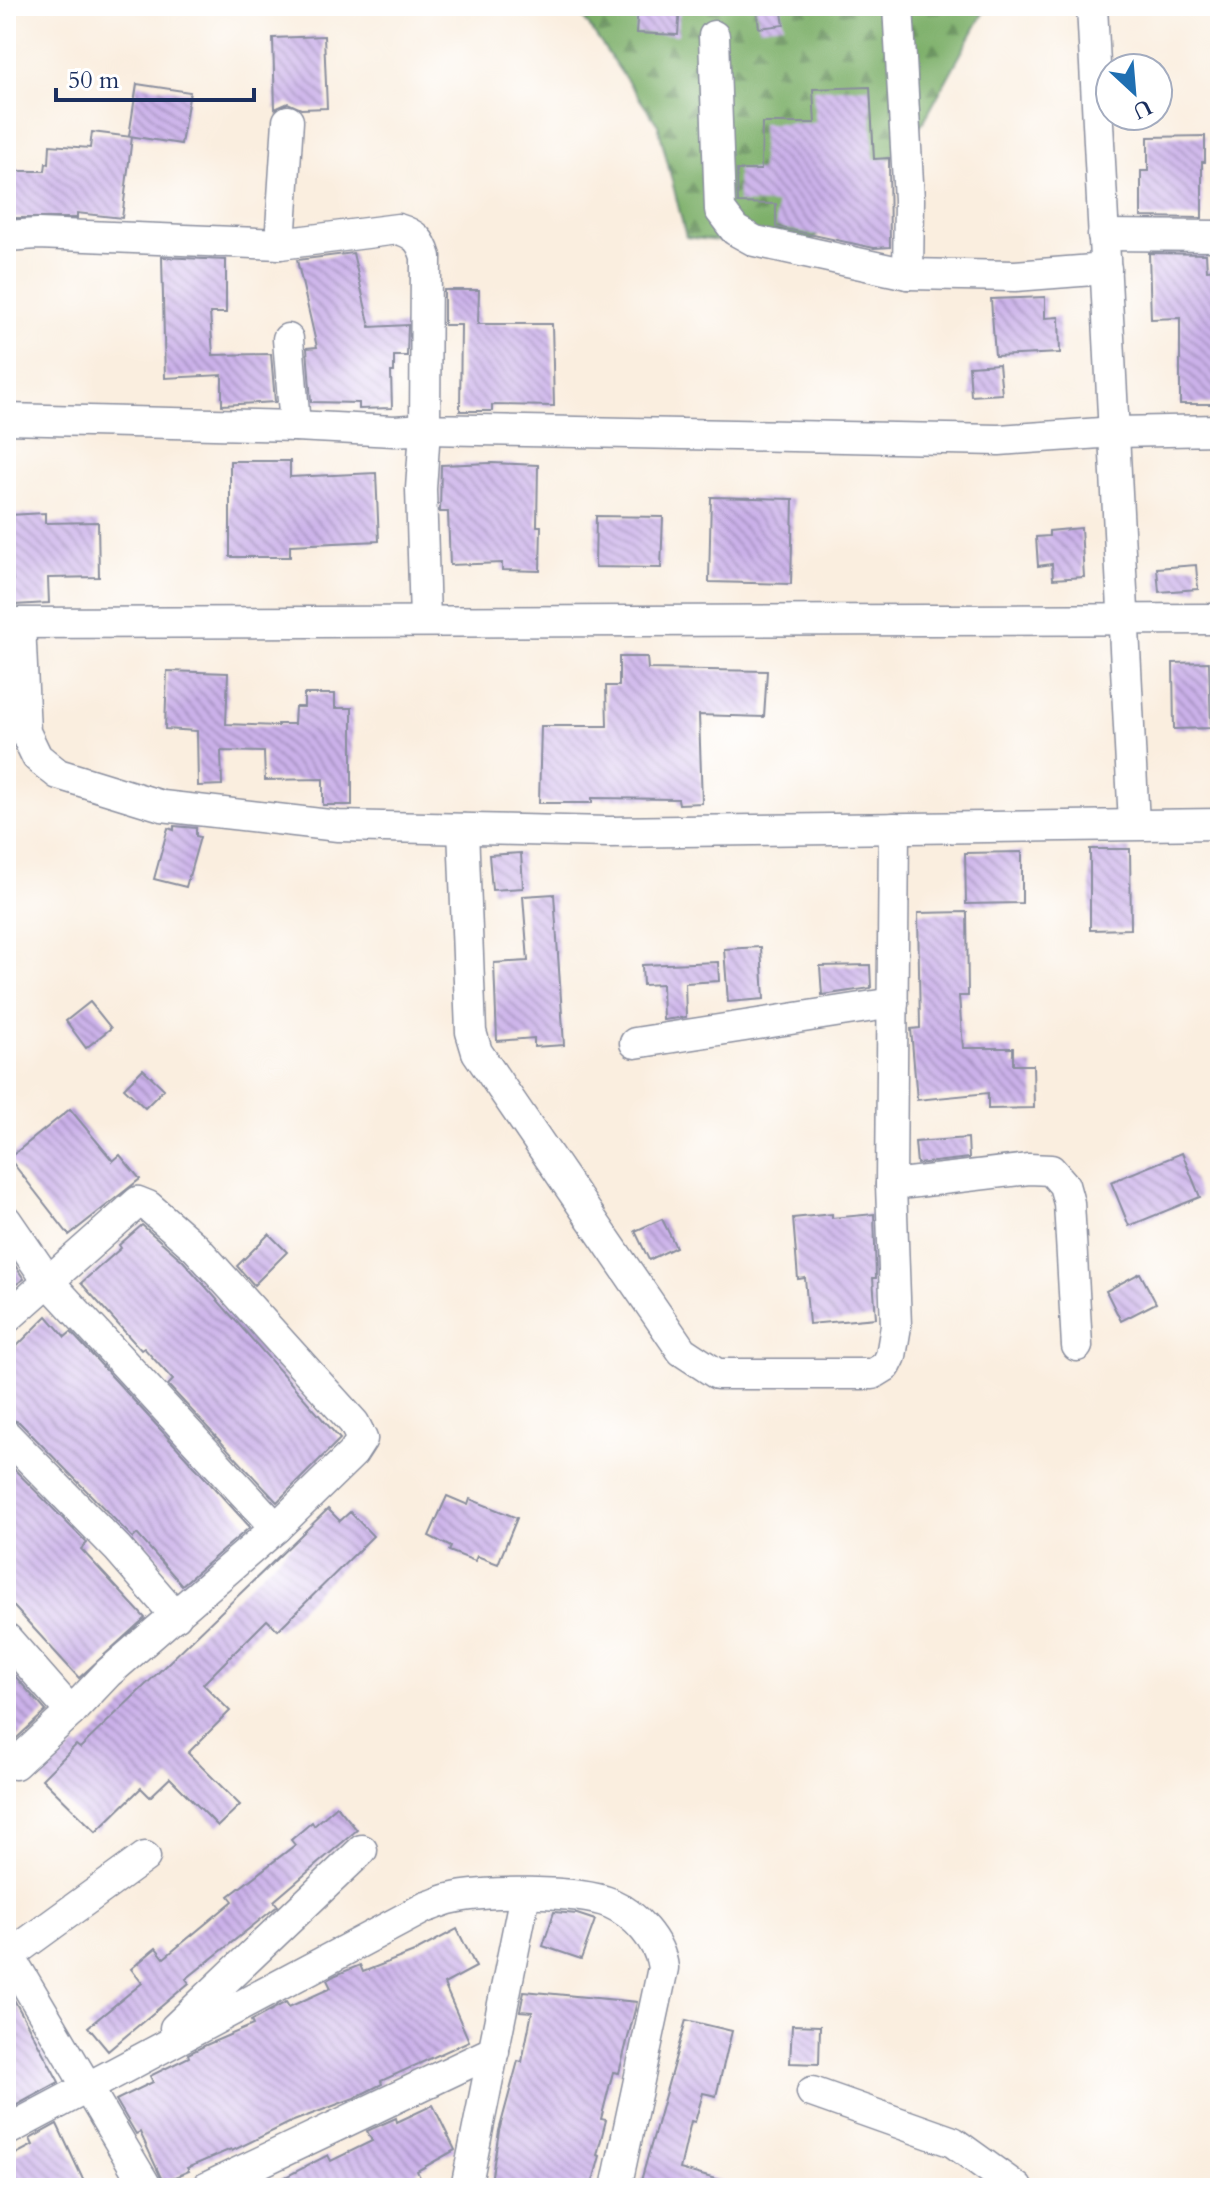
<svg xmlns="http://www.w3.org/2000/svg" width="1226" height="2194" font-family="Cardo,serif">
<style>
.forest{fill:url(#forest-firs);stroke:#4c7064;stroke-width:2}
.building{fill:url(#building-back-hatch)}
.lines{fill:none;stroke-linecap:round;stroke-linejoin:round}
.street-casing{stroke:#8a8e9e;stroke-width:33}
.street{stroke:#fff;stroke-width:30}
</style>
<defs>
<pattern id="forest-firs" width="22" height="20" patternUnits="userSpaceOnUse" patternTransform="scale(2)"><rect width="22" height="20" fill="#7eb06b"/><path d="M5 1l3.5 6h-7zM16 11l3.5 6h-7z" fill="#66905b"/></pattern>
<pattern id="building-back-hatch" width="6" height="6" patternUnits="userSpaceOnUse" patternTransform="scale(2)"><rect width="6" height="6" fill="#cbb1e9"/><path d="M-1 5l2 2M0 0l6 6M5-1l2 2" fill="none" stroke="#a490c0"/></pattern>
</defs>
<rect width="100%" height="100%" fill="#fff"/>
<filter id="ink" filterUnits="userSpaceOnUse"><feTurbulence type="fractalNoise" baseFrequency=".0125" numOctaves="2"/><feDisplacementMap in="SourceGraphic" scale="16" xChannelSelector="R" yChannelSelector="G"/><feConvolveMatrix kernelMatrix="1 2 1 2 8 2 1 2 1" color-interpolation-filters="sRGB"/></filter>
<filter id="wash" filterUnits="userSpaceOnUse"><feTurbulence type="fractalNoise" baseFrequency=".006" numOctaves="4" result="noise"/><feDisplacementMap in="SourceGraphic" scale="32" xChannelSelector="R" yChannelSelector="G"/><feGaussianBlur stdDeviation="1.8" result="paint"/><feColorMatrix in="noise" values="0 0 0 0 0 0 0 0 0 0 0 0 0 0 0 0 0 1.4 0 .05"/><feComposite in="paint" operator="in"/></filter>
<g filter="url(#wash)">
<rect width="100%" height="100%" fill="#faeedf"/>
<path class="forest" d="M 575,6 L 987,6 L 924,121 L 803,251 L 686,237 L 658,125 Z"/>
<g id="blocks">
<g class="building">
<path d="M 638,6 L 680,6 L 678,35 L 636,33 Z"/>
<path d="M 756,6 L 781,6 L 784,25 L 759,28 Z"/>
<path d="M 324,36 L 327,108 L 301,109 L 288,103 L 275,109 L 273,38 Z"/>
<path d="M 137,84 L 190,92 L 181,144 L 129,136 Z"/>
<path d="M 870,87 L 874,159 L 889,158 L 890,247 L 874,248 L 776,227 L 776,204 L 738,203 L 737,170 L 761,170 L 762,123 L 815,123 L 813,89 Z"/>
<path d="M 92,132 L 132,137 L 122,218 L 77,213 L 77,218 L 6,218 L 6,171 L 45,171 L 46,163 L 49,164 L 50,145 L 90,148 Z"/>
<path d="M 1205,136 L 1205,162 L 1202,162 L 1202,218 L 1141,217 L 1141,171 L 1148,171 L 1148,137 Z"/>
<path d="M 353,253 L 370,327 L 408,325 L 407,356 L 394,356 L 394,372 L 391,372 L 392,408 L 359,409 L 359,403 L 311,402 L 307,348 L 317,347 L 297,260 Z"/>
<path d="M 1149,253 L 1206,254 L 1207,270 L 1220,269 L 1220,404 L 1180,404 L 1180,318 L 1151,319 Z"/>
<path d="M 162,257 L 226,260 L 226,313 L 210,313 L 213,355 L 271,354 L 275,402 L 222,405 L 222,375 L 165,378 Z"/>
<path d="M 444,290 L 479,290 L 478,324 L 552,324 L 554,406 L 492,405 L 492,411 L 460,411 L 461,325 L 444,325 Z"/>
<path d="M 1045,297 L 1045,318 L 1059,317 L 1060,353 L 995,356 L 991,299 Z"/>
<path d="M 999,364 L 1002,394 L 971,396 L 969,366 Z"/>
<path d="M 230,461 L 290,461 L 290,477 L 376,473 L 379,541 L 290,545 L 290,557 L 230,557 Z"/>
<path d="M 492,463 L 538,465 L 537,526 L 541,526 L 540,571 L 502,570 L 502,563 L 450,565 L 448,512 L 440,512 L 441,465 Z"/>
<path d="M 711,497 L 793,499 L 791,584 L 709,582 Z"/>
<path d="M 45,513 L 45,523 L 98,522 L 99,577 L 48,578 L 49,603 L 14,605 L 9,515 Z"/>
<path d="M 596,516 L 663,517 L 661,568 L 595,567 Z"/>
<path d="M 1081,528 L 1084,577 L 1053,579 L 1052,564 L 1038,566 L 1036,537 L 1049,536 L 1049,531 Z"/>
<path d="M 1196,565 L 1198,589 L 1159,592 L 1157,568 Z"/>
<path d="M 619,657 L 647,657 L 648,669 L 767,671 L 764,717 L 699,715 L 702,803 L 679,804 L 678,799 L 592,798 L 592,803 L 539,803 L 541,726 L 607,726 L 606,686 L 619,686 Z"/>
<path d="M 1209,662 L 1211,728 L 1174,729 L 1173,663 Z"/>
<path d="M 167,671 L 228,673 L 226,724 L 278,726 L 278,724 L 294,724 L 295,707 L 304,707 L 304,694 L 335,694 L 335,708 L 352,708 L 352,805 L 323,805 L 323,779 L 265,780 L 264,752 L 221,751 L 222,785 L 198,786 L 197,731 L 165,729 Z"/>
<path d="M 174,826 L 196,828 L 196,836 L 200,837 L 186,887 L 154,879 L 168,828 L 174,830 Z"/>
<path d="M 1090,849 L 1130,849 L 1131,929 L 1090,930 Z"/>
<path d="M 1022,852 L 1022,903 L 966,904 L 965,853 Z"/>
<path d="M 521,853 L 523,888 L 492,890 L 489,855 Z"/>
<path d="M 554,894 L 564,1045 L 534,1047 L 534,1038 L 497,1041 L 494,963 L 528,961 L 523,896 Z"/>
<path d="M 967,912 L 968,996 L 959,996 L 963,1048 L 1013,1048 L 1013,1065 L 1033,1065 L 1034,1108 L 988,1109 L 988,1093 L 917,1100 L 911,1029 L 920,1028 L 918,913 Z"/>
<path d="M 761,947 L 764,999 L 728,1002 L 724,949 Z"/>
<path d="M 718,962 L 719,981 L 685,983 L 686,1017 L 663,1020 L 662,984 L 643,985 L 642,965 Z"/>
<path d="M 870,965 L 871,988 L 822,995 L 820,966 Z"/>
<path d="M 90,1002 L 111,1028 L 86,1048 L 66,1021 Z"/>
<path d="M 143,1069 L 164,1089 L 145,1108 L 124,1088 Z"/>
<path d="M 70,1109 L 113,1161 L 120,1155 L 140,1179 L 69,1235 L 9,1158 Z"/>
<path d="M 968,1138 L 969,1158 L 917,1164 L 915,1142 Z"/>
<path d="M 1182,1153 L 1200,1197 L 1129,1226 L 1111,1182 Z"/>
<path d="M 832,1214 L 832,1218 L 874,1214 L 876,1278 L 873,1278 L 876,1318 L 809,1324 L 805,1278 L 798,1279 L 793,1218 Z"/>
<path d="M 662,1219 L 676,1247 L 649,1260 L 635,1231 Z"/>
<path d="M 142,1225 L 183,1261 L 340,1439 L 277,1502 L 168,1385 L 173,1380 L 144,1348 L 141,1350 L 81,1283 L 121,1248 L 119,1245 Z"/>
<path d="M 269,1234 L 287,1252 L 254,1285 L 237,1266 Z"/>
<path d="M 6,1252 L 24,1279 L 6,1291 Z"/>
<path d="M 1140,1273 L 1156,1303 L 1121,1321 L 1106,1291 Z"/>
<path d="M 47,1316 L 65,1337 L 71,1332 L 250,1527 L 182,1585 L 137,1534 L 133,1538 L 19,1422 L 6,1418 L 6,1357 Z"/>
<path d="M 6,1461 L 87,1543 L 81,1549 L 145,1618 L 79,1678 L 6,1598 Z"/>
<path d="M 447,1496 L 468,1505 L 470,1499 L 517,1518 L 498,1564 L 477,1556 L 475,1561 L 449,1551 L 451,1547 L 429,1536 Z"/>
<path d="M 328,1509 L 340,1521 L 350,1512 L 373,1536 L 278,1630 L 267,1620 L 203,1684 L 230,1711 L 188,1753 L 240,1805 L 218,1826 L 170,1778 L 150,1797 L 141,1788 L 96,1832 L 42,1779 L 76,1745 L 80,1748 Z"/>
<path d="M 6,1666 L 46,1711 L 6,1748 Z"/>
<path d="M 337,1806 L 357,1830 L 274,1901 L 278,1906 L 275,1908 L 186,1979 L 189,1983 L 108,2051 L 88,2027 L 142,1983 L 131,1969 L 156,1948 L 164,1958 L 233,1901 L 229,1896 L 295,1845 L 291,1840 L 312,1822 L 314,1826 Z"/>
<path d="M 554,1912 L 577,1914 L 595,1920 L 581,1959 L 543,1946 Z"/>
<path d="M 457,1929 L 476,1967 L 444,1984 L 469,2041 L 381,2081 L 382,2084 L 354,2098 L 291,2122 L 232,2151 L 231,2149 L 187,2168 L 189,2171 L 163,2182 L 140,2132 L 136,2134 L 116,2100 L 153,2082 L 150,2076 L 189,2057 L 188,2054 L 206,2045 L 253,2025 L 251,2021 L 286,2002 L 289,2007 L 331,1988 L 327,1980 L 336,1975 L 360,1965 L 363,1972 L 414,1952 Z"/>
<path d="M 6,1985 L 59,2082 L 6,2111 Z"/>
<path d="M 524,1991 L 637,2002 L 619,2073 L 613,2072 L 601,2119 L 606,2120 L 597,2155 L 600,2156 L 591,2188 L 490,2188 L 499,2131 L 518,2061 L 522,2062 L 532,2012 L 520,2011 Z"/>
<path d="M 686,2020 L 732,2031 L 716,2096 L 703,2093 L 695,2122 L 691,2121 L 680,2169 L 726,2182 L 725,2188 L 639,2188 Z"/>
<path d="M 792,2025 L 820,2026 L 819,2064 L 790,2063 Z"/>
<path d="M 433,2105 L 455,2150 L 417,2171 L 425,2188 L 264,2188 L 328,2155 L 331,2161 L 372,2141 L 367,2131 L 396,2118 L 397,2122 Z"/>
<path d="M 57,2124 L 87,2188 L 14,2188 L 6,2172 L 6,2159 L 33,2145 L 30,2139 Z"/>
</g>
</g>
</g>
<g filter="url(#ink)">
<use href="#blocks" fill-opacity="0" stroke="#8a8e9e" stroke-width="2"/>
<g class="lines">
<defs>
<g id="street">
<path d="M 898,6 L 909,200 L 908,274"/>
<path d="M 1092,6 L 1134,824"/>
<path d="M 714,36 L 720,210 L 735,230 L 755,241 L 908,274 L 1015,276 L 1106,269"/>
<path d="M 1103,235 L 1220,236"/>
<path d="M 6,236 L 38,234 L 280,244 L 398,229 C 415,234 421,240 426,257 L 425,429 L 999,440 L 1115,432 L 1220,430"/>
<path d="M 280,244 L 288,121"/>
<path d="M 288,339 L 295,426"/>
<path d="M 6,419 L 295,426 L 394,431 L 425,429 L 421,489 L 425,620"/>
<path d="M 6,623 L 1220,619"/>
<path d="M 20,624 L 25,732 L 37,757 L 58,774 L 162,806 L 338,826 L 609,832 L 1220,824"/>
<path d="M 463,829 L 471,1032 L 477,1052 L 682,1351 L 717,1374 L 873,1374 L 886,1366 L 891,1356 L 896,1326 L 891,1185 L 894,828"/>
<path d="M 635,1043 L 893,1003"/>
<path d="M 891,1185 L 1029,1169 L 1051,1170 L 1064,1185 L 1069,1203 L 1077,1346"/>
<path d="M 6,1220 L 48,1281 L 276,1528"/>
<path d="M 6,1319 L 138,1202 L 148,1206 L 196,1248 L 354,1423 L 362,1439 L 353,1453 L 276,1528 L 108,1673 L 71,1712 L 6,1638"/>
<path d="M 6,1435 L 118,1549 L 176,1616"/>
<path d="M 15,1764 L 71,1712"/>
<path d="M 6,1950 L 147,2188"/>
<path d="M 6,1958 L 145,1857"/>
<path d="M 175,2028 L 362,1850"/>
<path d="M 812,2092 L 953,2142 L 1017,2188"/>
<path d="M 6,2131 L 426,1907 C 434,1905 441,1901 449,1899 C 483,1890 578,1890 610,1903 C 635,1914 660,1941 663,1968 L 616,2188"/>
<path d="M 206,2188 L 494,2051"/>
<path d="M 466,2188 L 525,1894"/>
</g>
</defs>
<use href="#street" class="street-casing"/>
<use href="#street" class="street"/>
</g>
</g>
<rect width="1226" height="2194" fill="none" stroke="#fff" stroke-width="32"/>
<g transform="translate(1134 92) rotate(154)"><circle r="38" fill="#ffffff" stroke="#a4acbf" stroke-width="2"/>
<path d="M0-6L14 30L0 20L-14 30Z" fill="#1f6fb2"/>
<text y="-12" font-size="22" font-weight="bold" text-anchor="middle" fill="#1b2f5e">U</text>
</g>
<path d="M56 88v12h198v-12" fill="none" stroke="#1b2f5e" stroke-width="4"/>
<text x="68" y="88" font-size="24" fill="#1b2f5e" stroke="#ffffff" stroke-width="6" paint-order="stroke">50 m</text>
</svg>
